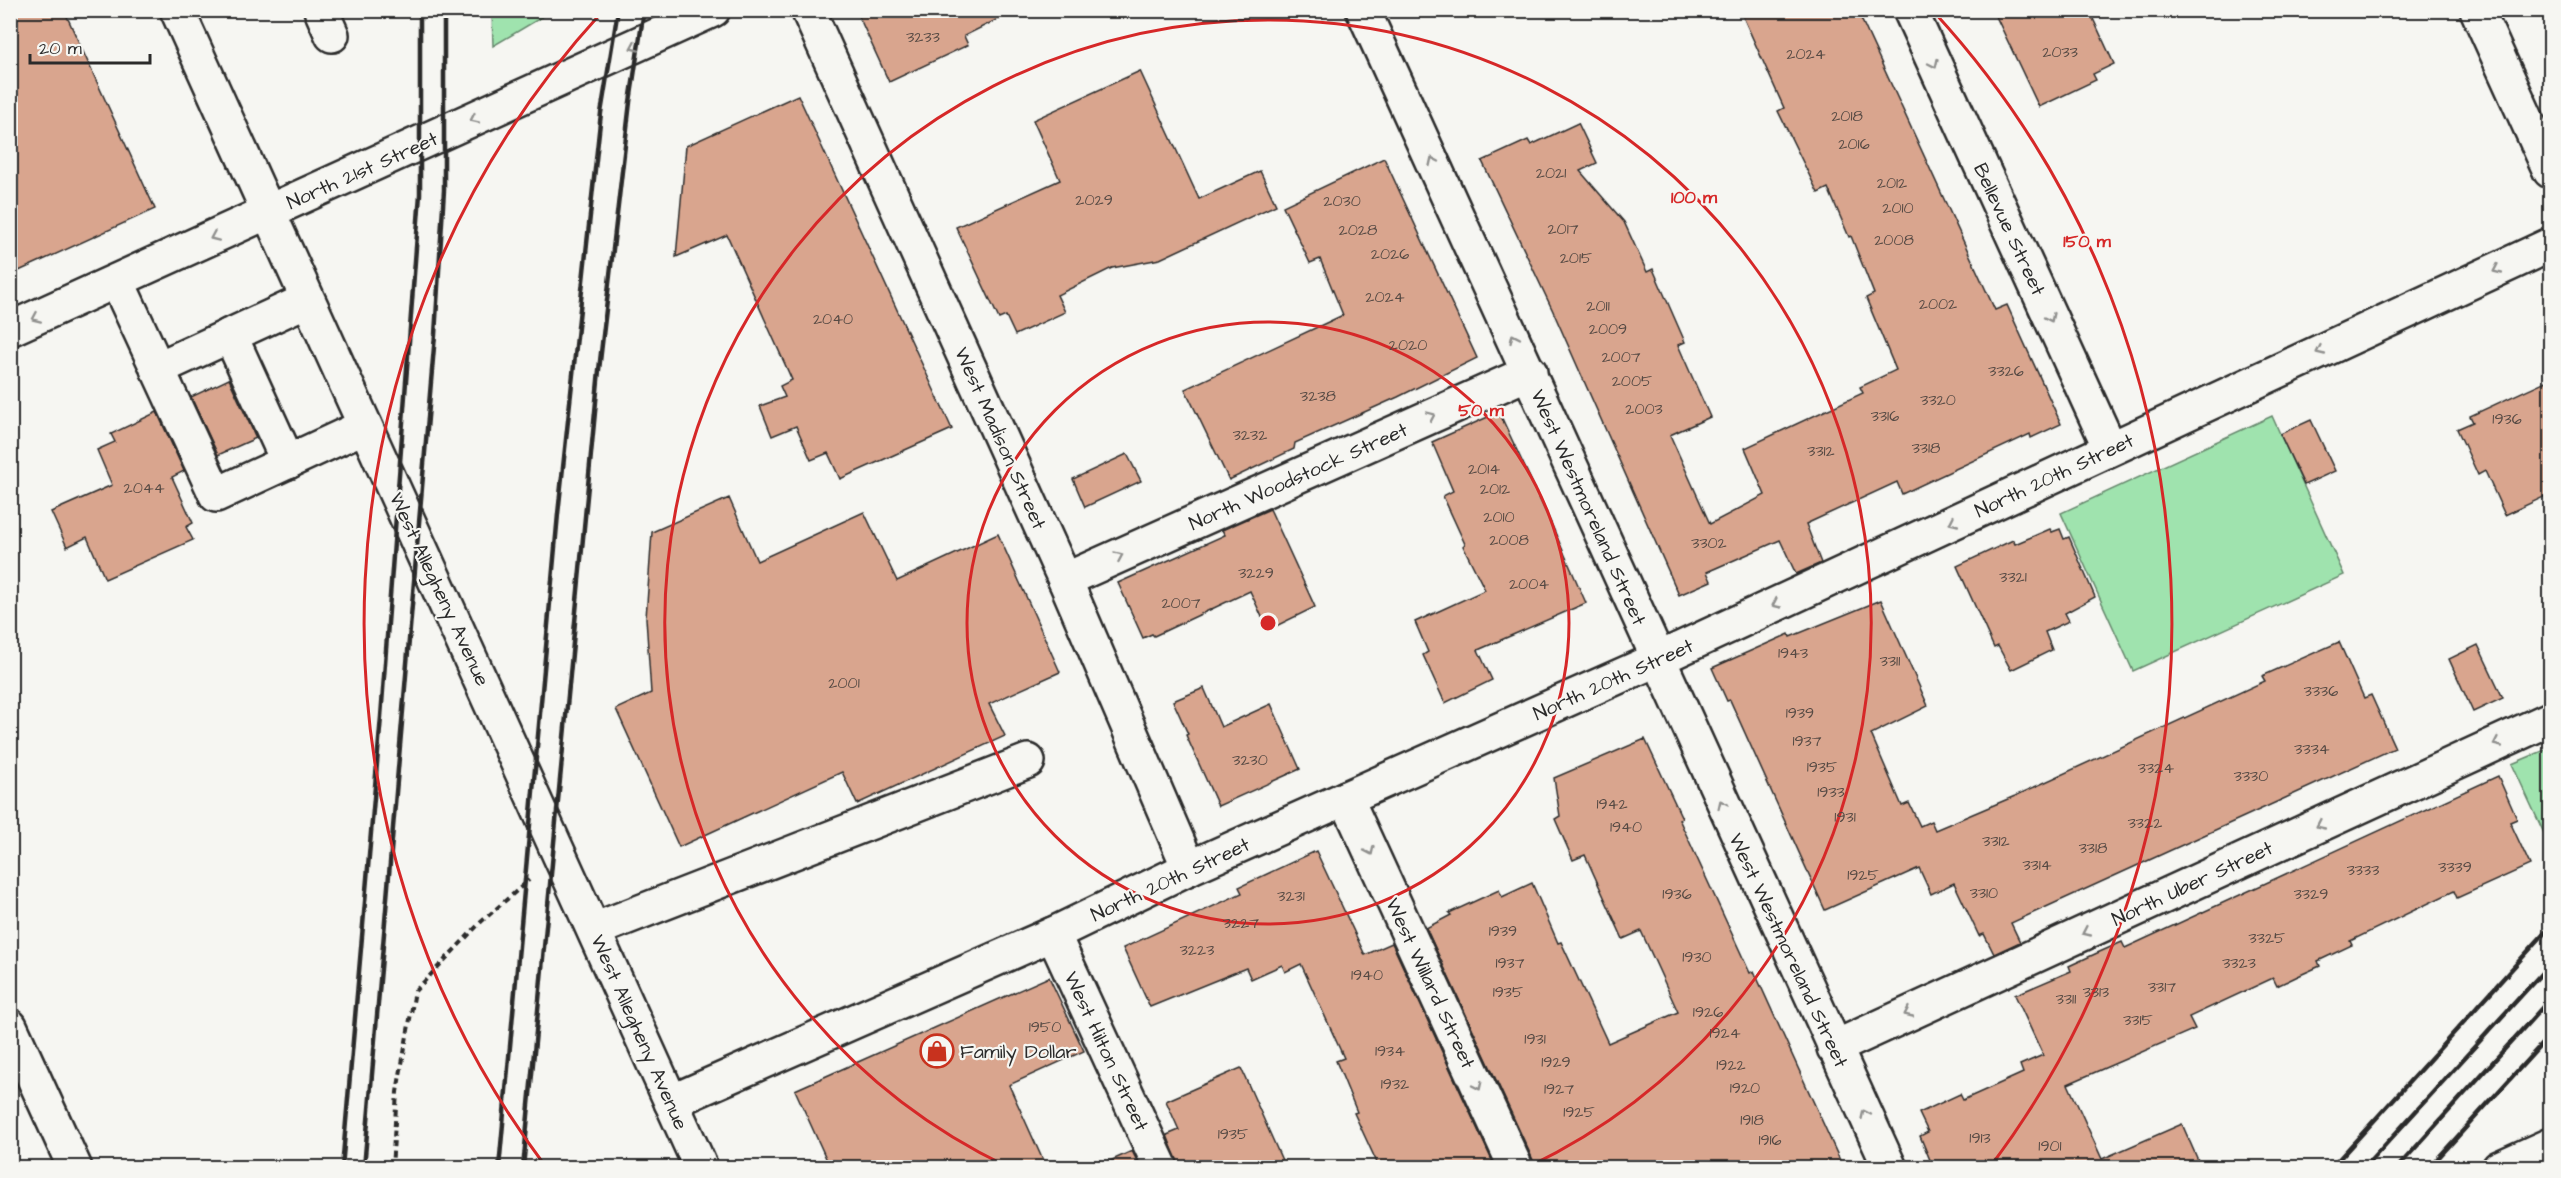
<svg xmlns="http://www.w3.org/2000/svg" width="2561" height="1178" font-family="'Architects Daughter',sans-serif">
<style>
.green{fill:#9fe3ae;stroke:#65876c;stroke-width:1.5}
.building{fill:#d9a58e;stroke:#2b2b2b;stroke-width:1.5}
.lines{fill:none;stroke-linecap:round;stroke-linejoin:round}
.minor-casing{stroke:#2b2b2b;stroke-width:38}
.major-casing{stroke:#2b2b2b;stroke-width:38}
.path{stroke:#2b2b2b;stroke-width:4;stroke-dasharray:6 4.5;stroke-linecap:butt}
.minor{stroke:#f6f6f2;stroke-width:33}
.major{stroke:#f6f6f2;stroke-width:33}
.rail{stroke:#2b2b2b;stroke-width:4.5}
.oneway{stroke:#90908e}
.ring{fill:none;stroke:#d62828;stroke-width:3}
.labels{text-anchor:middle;stroke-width:4.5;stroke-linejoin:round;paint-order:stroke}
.number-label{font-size:16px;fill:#564a44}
.street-label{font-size:20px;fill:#2b2b2b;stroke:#f6f6f2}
.poi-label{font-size:20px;fill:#2b2b2b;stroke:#f6f6f2;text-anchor:start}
.centre{fill:#d62828;stroke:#f6f6f2;stroke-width:3}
.ring-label{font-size:18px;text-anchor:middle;font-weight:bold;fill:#d62828;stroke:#f6f6f2;stroke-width:4.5;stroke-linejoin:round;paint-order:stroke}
</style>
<rect width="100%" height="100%" fill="#f6f6f2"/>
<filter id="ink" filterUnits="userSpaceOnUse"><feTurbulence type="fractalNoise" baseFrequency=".0167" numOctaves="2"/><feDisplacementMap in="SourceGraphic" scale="12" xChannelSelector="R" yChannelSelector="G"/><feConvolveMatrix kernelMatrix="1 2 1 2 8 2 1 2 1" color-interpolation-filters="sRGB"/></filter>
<g filter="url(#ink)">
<g class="green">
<path d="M 492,10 L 552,10 L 552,11 L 493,46 Z"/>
<path d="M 2272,416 L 2344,575 L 2133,671 L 2061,513 Z"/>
<path d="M 2550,748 L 2550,846 L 2512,764 Z"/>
</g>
<g class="building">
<path d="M 10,10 L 64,10 L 155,209 L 10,275 Z"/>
<path d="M 856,10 L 1016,10 L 964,36 L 968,45 L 889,82 Z"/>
<path d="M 1740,10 L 1857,10 L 1995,310 L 2007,305 L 2061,424 L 2031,438 L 2030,434 L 1902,494 L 1897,482 L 1806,524 L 1821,563 L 1796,574 L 1780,540 L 1707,572 L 1711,581 L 1679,595 L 1552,309 L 1482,161 L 1528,140 L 1531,145 L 1578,123 L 1597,163 L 1580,171 L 1624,222 L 1647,272 L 1653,269 L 1685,342 L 1678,345 L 1710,417 L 1670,435 L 1710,524 L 1765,495 L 1745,448 L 1863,393 L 1860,387 L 1896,370 L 1866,298 L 1874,294 L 1851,236 L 1849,237 L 1828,188 L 1818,193 L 1778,111 L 1784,108 Z"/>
<path d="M 1993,10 L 2089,10 L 2114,64 L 2093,74 L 2096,80 L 2039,107 Z"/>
<path d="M 1140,71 L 1199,199 L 1260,171 L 1276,205 L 1160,259 L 1112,268 L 1057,295 L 1065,312 L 1015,335 L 1006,316 L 999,319 L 956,227 L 1060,180 L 1033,120 Z"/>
<path d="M 798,95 L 952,429 L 840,479 L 828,453 L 811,460 L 796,426 L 772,436 L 760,406 L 785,397 L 780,386 L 792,380 L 727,235 L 676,257 L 686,146 Z"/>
<path d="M 1384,158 L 1477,358 L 1398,397 L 1295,443 L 1294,449 L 1229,480 L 1185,389 L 1343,315 L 1320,259 L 1310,263 L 1283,206 Z"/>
<path d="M 229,379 L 256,438 L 218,455 L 191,397 Z"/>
<path d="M 2550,379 L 2550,494 L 2505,515 L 2485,471 L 2478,475 L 2457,429 L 2473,422 L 2470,416 Z"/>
<path d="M 157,412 L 184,471 L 172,477 L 193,523 L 186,527 L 193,540 L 105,579 L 87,537 L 67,547 L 51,512 L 112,485 L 97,450 L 115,442 L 111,434 Z"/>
<path d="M 1499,412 L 1550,521 L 1586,603 L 1478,650 L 1492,680 L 1445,703 L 1423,655 L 1428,652 L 1415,622 L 1485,590 L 1463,546 L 1465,544 L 1443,496 L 1453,491 L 1432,442 Z"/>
<path d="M 2311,420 L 2335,471 L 2304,485 L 2280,434 Z"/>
<path d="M 1127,454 L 1141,481 L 1085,507 L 1073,479 Z"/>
<path d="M 729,498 L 757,561 L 864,512 L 897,581 L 998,534 L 1060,672 L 989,704 L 1005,736 L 857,804 L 842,772 L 679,847 L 616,709 L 651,693 L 646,618 L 652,532 Z"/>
<path d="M 1270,509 L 1315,607 L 1268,630 L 1250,591 L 1154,636 L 1152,634 L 1143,638 L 1118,583 L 1225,535 L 1222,530 Z"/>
<path d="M 2050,529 L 2052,532 L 2060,529 L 2064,539 L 2069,537 L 2095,597 L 2065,613 L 2069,621 L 2045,632 L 2052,650 L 2011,670 L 1998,646 L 1994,648 L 1957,566 L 2013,540 L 2015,544 Z"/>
<path d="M 1881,600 L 1928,706 L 1871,734 L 1902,806 L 1909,803 L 1920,826 L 1931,821 L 1935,830 L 2015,796 L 2265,681 L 2262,676 L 2339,642 L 2364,698 L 2371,695 L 2395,748 L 2011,923 L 2020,942 L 1994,954 L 1984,934 L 1979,936 L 1954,883 L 1931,894 L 1919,868 L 1825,910 L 1730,700 L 1727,701 L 1712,668 L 1789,634 L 1790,637 Z"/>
<path d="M 2478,645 L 2503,698 L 2473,712 L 2449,659 Z"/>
<path d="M 1204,688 L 1221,727 L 1271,704 L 1300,769 L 1218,806 L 1186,735 L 1188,734 L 1173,701 Z"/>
<path d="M 1645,739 L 1682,818 L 1679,819 L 1750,973 L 1754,971 L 1843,1167 L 1534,1167 L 1533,1160 L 1426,928 L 1451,915 L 1449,913 L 1499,890 L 1502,897 L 1532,883 L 1558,943 L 1561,942 L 1608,1043 L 1678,1012 L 1641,931 L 1623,939 L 1585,855 L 1573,860 L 1555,819 L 1560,816 L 1554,778 Z"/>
<path d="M 2498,776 L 2517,819 L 2510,822 L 2530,865 L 2457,898 L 2454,891 L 2350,941 L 2352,945 L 2318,961 L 2320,966 L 2298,976 L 2277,986 L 2273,978 L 2189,1017 L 2195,1029 L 2068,1084 L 2102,1159 L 2182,1124 L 2201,1167 L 1933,1167 L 1920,1136 L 1928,1132 L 1919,1113 L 1960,1094 L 1963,1100 L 2023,1073 L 2020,1065 L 2043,1055 L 2015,995 L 2071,971 L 2069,966 L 2095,954 L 2122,942 L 2125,948 Z"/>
<path d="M 1316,851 L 1365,955 L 1392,943 L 1495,1167 L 1379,1167 L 1354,1113 L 1357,1112 L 1336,1061 L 1344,1058 L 1301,964 L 1285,972 L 1282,965 L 1251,979 L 1246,968 L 1150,1007 L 1123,948 L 1242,893 L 1239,887 Z"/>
<path d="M 1049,977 L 1084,1051 L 1009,1085 L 1046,1167 L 830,1167 L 795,1090 Z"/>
<path d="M 1241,1068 L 1285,1167 L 1179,1167 L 1167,1135 L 1179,1130 L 1166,1101 Z"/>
<path d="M 1132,1151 L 1140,1167 L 1097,1167 Z"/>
</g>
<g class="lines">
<defs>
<g id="minor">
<path d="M 321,10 L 332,35"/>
<path d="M 808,10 L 1065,580 L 1189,868"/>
<path d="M 1363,10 C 1541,395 1711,783 1890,1168"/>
<path d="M 1910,10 L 2110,448"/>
<path d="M 2477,10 L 2550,171"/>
<path d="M 117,281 L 216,495 L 365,426"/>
<path d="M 10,329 L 713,10"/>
<path d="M 230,335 L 288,462"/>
<path d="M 157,369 L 307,300"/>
<path d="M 1065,580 L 1530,372"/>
<path d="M 1346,798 L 1516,1168"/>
<path d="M 594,930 L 1028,761"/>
<path d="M 1053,934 L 1161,1168"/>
<path d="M 10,1026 L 75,1168"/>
<path d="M 1834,1048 L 2550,719"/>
<path d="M 671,1102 L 1053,934 L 1189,868 L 1656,660 L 2550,245"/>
<path d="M 2499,1168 L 2550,1145"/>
</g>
<path id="major" d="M 177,10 L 701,1168"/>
</defs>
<use href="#minor" class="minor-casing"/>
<use href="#major" class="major-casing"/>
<path class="path" d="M 392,1168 L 397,1092 L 415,991 L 481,922 L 529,880"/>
<use href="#minor" class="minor"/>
<use href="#major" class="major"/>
<g class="rail">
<path d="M 342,1168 L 381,717 L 420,194 L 420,10"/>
<path d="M 364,1168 L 435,335 L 444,190 L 444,10"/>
<path d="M 499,1168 L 558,514 L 601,113 L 618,10"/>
<path d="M 523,1168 L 599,370 L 630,102 L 644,10"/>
<path d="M 2331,1168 L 2550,927"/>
<path d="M 2364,1168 L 2550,964"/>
<path d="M 2397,1168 L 2550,999"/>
<path d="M 2429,1168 L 2550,1035"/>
</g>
</g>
<defs><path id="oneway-chevron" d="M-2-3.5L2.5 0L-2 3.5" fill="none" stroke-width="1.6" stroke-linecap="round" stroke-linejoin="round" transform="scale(1.5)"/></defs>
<g class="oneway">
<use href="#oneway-chevron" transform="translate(634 47) rotate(156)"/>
<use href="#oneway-chevron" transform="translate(1934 64) rotate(65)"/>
<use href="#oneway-chevron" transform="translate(474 119) rotate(155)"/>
<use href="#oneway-chevron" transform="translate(1433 161) rotate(-115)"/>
<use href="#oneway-chevron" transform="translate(214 237) rotate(156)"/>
<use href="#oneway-chevron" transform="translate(2497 270) rotate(155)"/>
<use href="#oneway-chevron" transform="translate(36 318) rotate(156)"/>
<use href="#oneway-chevron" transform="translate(2050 318) rotate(65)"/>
<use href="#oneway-chevron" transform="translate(1514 338) rotate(-115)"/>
<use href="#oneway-chevron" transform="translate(2320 351) rotate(155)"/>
<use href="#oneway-chevron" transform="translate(1431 416) rotate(-24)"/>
<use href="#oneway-chevron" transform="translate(1953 522) rotate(155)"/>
<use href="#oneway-chevron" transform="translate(1119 556) rotate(-24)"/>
<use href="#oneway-chevron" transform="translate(1776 604) rotate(155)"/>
<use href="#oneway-chevron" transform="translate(2497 743) rotate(155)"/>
<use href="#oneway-chevron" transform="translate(1722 804) rotate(-115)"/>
<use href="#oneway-chevron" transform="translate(2320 825) rotate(155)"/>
<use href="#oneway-chevron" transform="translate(1370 851) rotate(65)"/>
<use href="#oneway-chevron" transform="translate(2086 932) rotate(155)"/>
<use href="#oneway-chevron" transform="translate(1908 1013) rotate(155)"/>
<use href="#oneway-chevron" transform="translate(1478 1086) rotate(65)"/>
<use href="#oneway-chevron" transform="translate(1865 1114) rotate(-115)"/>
</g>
</g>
<g class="ring">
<circle cx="1268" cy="623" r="301"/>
<path d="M1008 1167A603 603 0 1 1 1528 1167"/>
<path d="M546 1167A904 904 0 0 1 602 12M1934 12A904 904 0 0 1 1990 1167"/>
</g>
<defs>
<symbol id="shop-ring" viewBox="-11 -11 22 22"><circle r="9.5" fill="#f6f6f2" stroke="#c8321e" stroke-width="1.5"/><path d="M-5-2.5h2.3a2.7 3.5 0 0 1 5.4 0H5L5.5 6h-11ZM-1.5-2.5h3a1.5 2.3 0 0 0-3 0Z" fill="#c8321e"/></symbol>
</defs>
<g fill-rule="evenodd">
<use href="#shop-ring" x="918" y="1032" width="38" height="38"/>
</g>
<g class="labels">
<g class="number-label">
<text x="923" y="42">3233</text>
<text x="2060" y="57">2033</text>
<text x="1806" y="59">2024</text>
<text x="1847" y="121">2018</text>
<text x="1854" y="149">2016</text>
<text x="1551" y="178">2021</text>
<text x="1892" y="188">2012</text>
<text x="1094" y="205">2029</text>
<text x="1342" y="206">2030</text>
<text x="1898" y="213">2010</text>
<text x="1563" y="234">2017</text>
<text x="1358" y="235">2028</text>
<text x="1894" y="245">2008</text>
<text x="1390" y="259">2026</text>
<text x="1576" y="263">2015</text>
<text x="1385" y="302">2024</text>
<text x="1938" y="309">2002</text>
<text x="1598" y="311">2011</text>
<text x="833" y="324">2040</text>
<text x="1608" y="334">2009</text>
<text x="1408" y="350">2020</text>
<text x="1621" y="362">2007</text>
<text x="2006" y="376">3326</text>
<text x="1632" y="386">2005</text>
<text x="1318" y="401">3238</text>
<text x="1938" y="405">3320</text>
<text x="1644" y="414">2003</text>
<text x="1885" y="421">3316</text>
<text x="2507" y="424">1936</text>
<text x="1250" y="440">3232</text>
<text x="1926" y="453">3318</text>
<text x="1821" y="456">3312</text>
<text x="1484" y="474">2014</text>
<text x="144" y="493">2044</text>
<text x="1495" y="494">2012</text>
<text x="1499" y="522">2010</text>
<text x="1509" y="545">2008</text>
<text x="1709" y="548">3302</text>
<text x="1256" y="578">3229</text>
<text x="2013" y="582">3321</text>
<text x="1529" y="589">2004</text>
<text x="1181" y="608">2007</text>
<text x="1793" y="658">1943</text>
<text x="1890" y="666">3311</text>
<text x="844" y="688">2001</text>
<text x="2321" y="696">3336</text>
<text x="1800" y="718">1939</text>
<text x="1807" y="746">1937</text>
<text x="2312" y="754">3334</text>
<text x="1250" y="765">3230</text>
<text x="1822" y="772">1935</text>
<text x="2156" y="773">3324</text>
<text x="2251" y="781">3330</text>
<text x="1831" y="797">1933</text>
<text x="1612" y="809">1942</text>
<text x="1845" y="822">1931</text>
<text x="2145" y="828">3322</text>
<text x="1626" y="832">1940</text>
<text x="1996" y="846">3312</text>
<text x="2093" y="853">3318</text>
<text x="2037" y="870">3314</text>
<text x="2455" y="872">3339</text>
<text x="2363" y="875">3333</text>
<text x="1863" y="880">1925</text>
<text x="1984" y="898">3310</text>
<text x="1677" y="899">1936</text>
<text x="2311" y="899">3329</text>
<text x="1291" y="901">3231</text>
<text x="1241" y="928">3227</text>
<text x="1503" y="936">1939</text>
<text x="2267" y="943">3325</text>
<text x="1197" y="955">3223</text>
<text x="1697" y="962">1930</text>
<text x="1510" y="968">1937</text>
<text x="2239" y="968">3323</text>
<text x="1367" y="980">1940</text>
<text x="2162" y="992">3317</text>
<text x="1508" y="997">1935</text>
<text x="2096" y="997">3313</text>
<text x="2066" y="1004">3311</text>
<text x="1708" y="1017">1926</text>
<text x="2138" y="1025">3315</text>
<text x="1045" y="1032">1950</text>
<text x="1725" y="1038">1924</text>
<text x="1535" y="1044">1931</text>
<text x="1390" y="1056">1934</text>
<text x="1556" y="1067">1929</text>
<text x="1731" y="1070">1922</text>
<text x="1395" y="1089">1932</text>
<text x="1745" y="1093">1920</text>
<text x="1559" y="1094">1927</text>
<text x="1579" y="1117">1925</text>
<text x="1752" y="1125">1918</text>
<text x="1233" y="1139">1935</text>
<text x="1980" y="1143">1913</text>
<text x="1770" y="1145">1916</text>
<text x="2050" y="1151">1901</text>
</g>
<g class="street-label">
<text transform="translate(362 170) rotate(-24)" y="7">North 21st Street</text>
<text transform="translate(2010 229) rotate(65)" y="7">Bellevue Street</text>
<text transform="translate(1001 438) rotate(66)" y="7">West Madison Street</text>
<text transform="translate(2054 475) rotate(-25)" y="7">North 20th Street</text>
<text transform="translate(1298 476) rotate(-24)" y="7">North Woodstock Street</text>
<text transform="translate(1589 507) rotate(66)" y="7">West Westmoreland Street</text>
<text transform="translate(440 589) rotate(65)" y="7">West Allegheny Avenue</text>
<text transform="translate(1613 679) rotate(-24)" y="7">North 20th Street</text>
<text transform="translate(1170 879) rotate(-25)" y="7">North 20th Street</text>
<text transform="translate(2192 883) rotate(-25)" y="7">North Uber Street</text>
<text transform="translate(1789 950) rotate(65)" y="7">West Westmoreland Street</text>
<text transform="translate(1431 983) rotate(65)" y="7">West Willard Street</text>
<text transform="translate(640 1032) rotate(66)" y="7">West Allegheny Avenue</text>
<text transform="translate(1107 1051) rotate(65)" y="7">West Hilton Street</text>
</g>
<g class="poi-label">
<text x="960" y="1058">Family Dollar</text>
</g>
</g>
<circle cx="1268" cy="623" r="9" class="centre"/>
<g class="ring-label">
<text x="1694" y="203">100 m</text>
<text x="2087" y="247">150 m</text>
<text x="1481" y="416">50 m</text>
</g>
<rect width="2561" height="1178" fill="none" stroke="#f6f6f2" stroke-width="36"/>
<rect x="18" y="18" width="2525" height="1142" fill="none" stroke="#2b2b2b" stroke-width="2" filter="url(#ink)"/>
<path d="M30 54v9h120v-9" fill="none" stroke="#2b2b2b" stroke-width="3"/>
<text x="39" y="54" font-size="18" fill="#2b2b2b" stroke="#f6f6f2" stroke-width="4.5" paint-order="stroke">20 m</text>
</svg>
